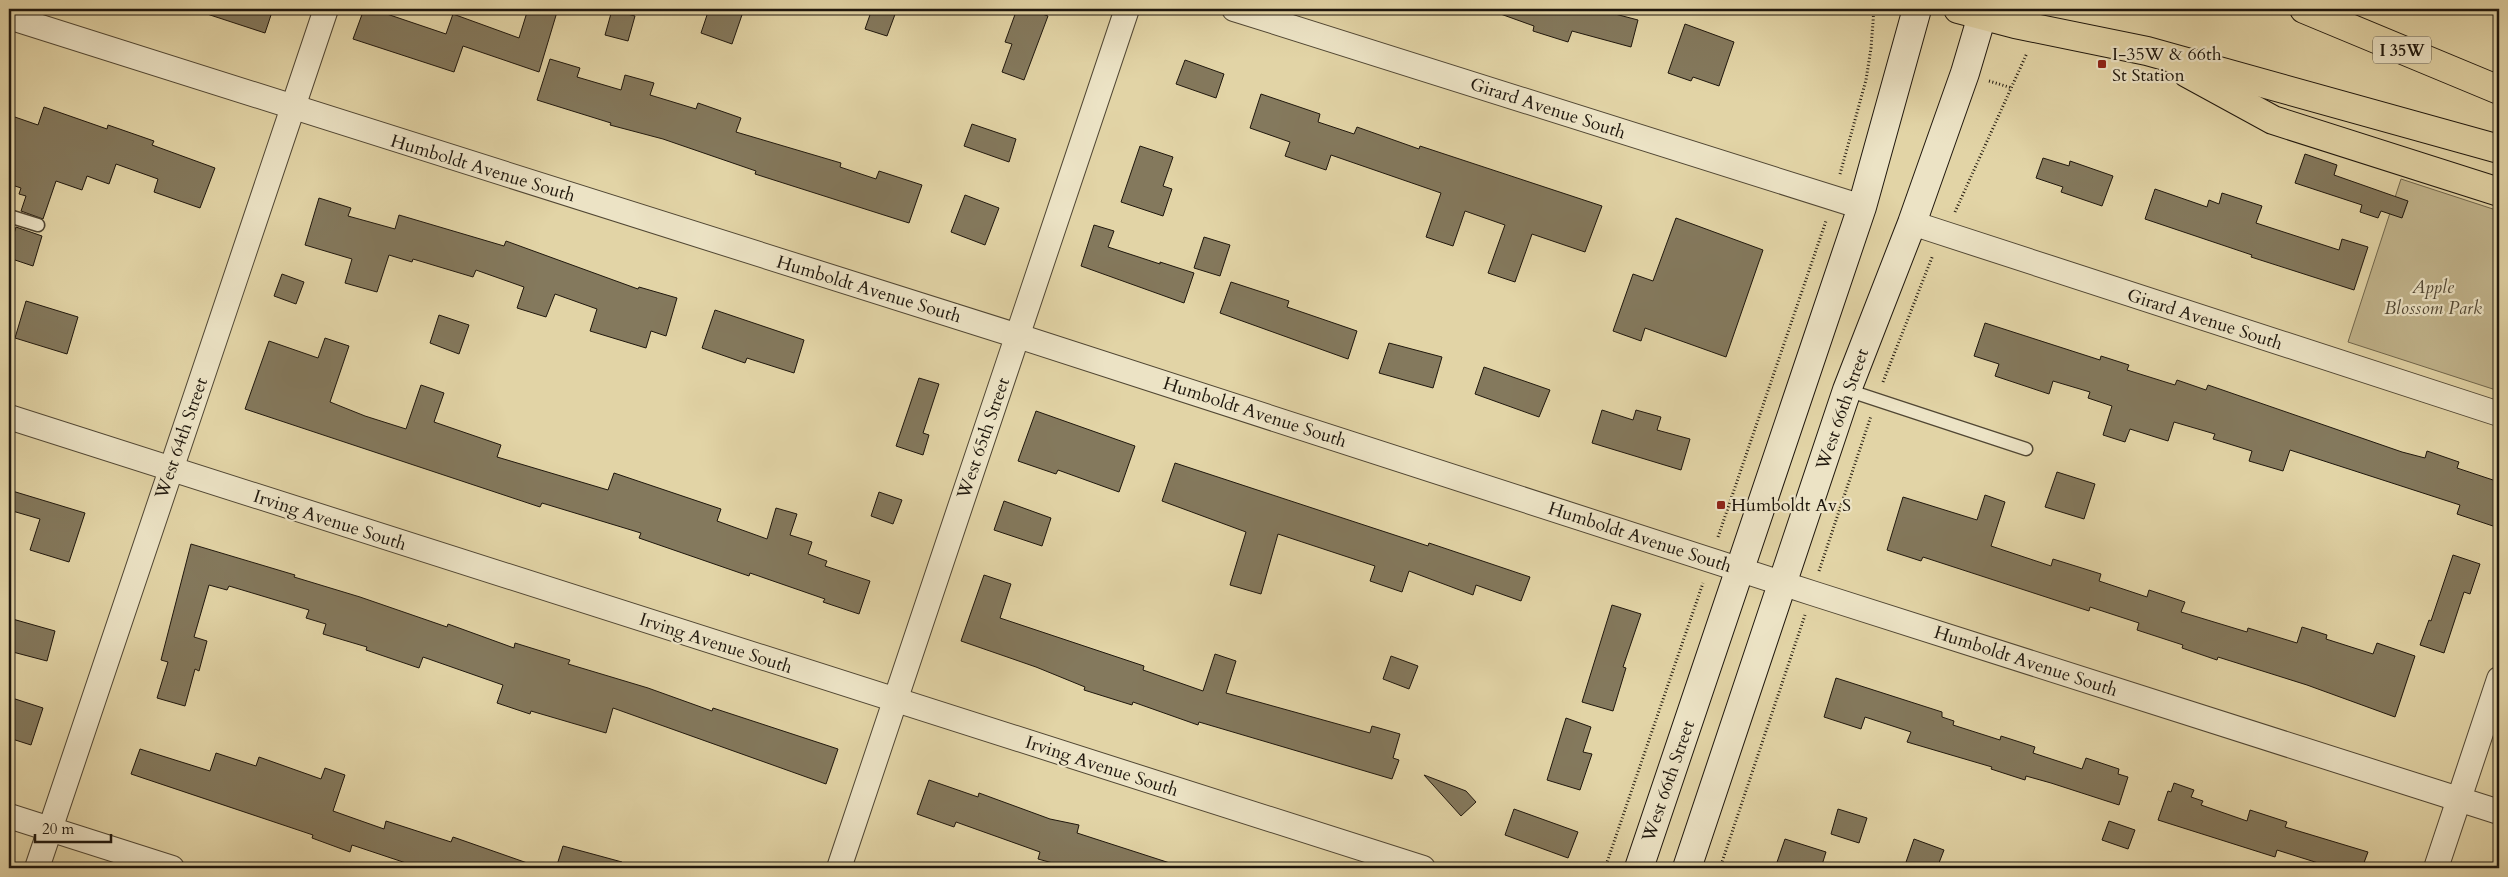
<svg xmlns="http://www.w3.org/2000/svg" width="2508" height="877" font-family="Cardo,serif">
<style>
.green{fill:#c1b48c;stroke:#70664c}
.building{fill:#84795d;stroke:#1f170d}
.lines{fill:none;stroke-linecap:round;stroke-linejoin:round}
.service-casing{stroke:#504633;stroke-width:15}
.minor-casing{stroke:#504633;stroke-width:26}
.secondary-casing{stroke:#1f170d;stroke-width:30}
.motorway-casing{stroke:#1f170d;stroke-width:30}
.path{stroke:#1f170d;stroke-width:3;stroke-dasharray:1 2.5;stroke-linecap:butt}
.service{stroke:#ece3c5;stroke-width:12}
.minor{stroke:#ece3c5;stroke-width:24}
.secondary{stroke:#ece3c5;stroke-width:28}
.motorway{stroke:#e2d4a6;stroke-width:28}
.poi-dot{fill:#8f2418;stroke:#ece3c5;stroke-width:2}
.labels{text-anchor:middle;stroke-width:4.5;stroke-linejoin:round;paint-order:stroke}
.shield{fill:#ece3c5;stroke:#5c5444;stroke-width:1}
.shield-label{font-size:16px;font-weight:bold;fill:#1f170d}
.poi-label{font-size:18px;fill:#1f170d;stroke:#ece3c5;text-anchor:start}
.street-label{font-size:18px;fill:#1f170d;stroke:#ece3c5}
.park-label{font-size:18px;font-style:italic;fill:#504633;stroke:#ece3c5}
</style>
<rect width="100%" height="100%" fill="#e2d4a6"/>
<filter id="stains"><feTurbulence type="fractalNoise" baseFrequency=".004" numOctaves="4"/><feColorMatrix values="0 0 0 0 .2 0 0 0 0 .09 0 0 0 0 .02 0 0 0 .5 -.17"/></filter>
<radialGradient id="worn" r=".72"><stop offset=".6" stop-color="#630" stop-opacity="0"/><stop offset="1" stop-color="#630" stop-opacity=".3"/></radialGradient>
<path class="green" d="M 2401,179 L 2499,211 L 2499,391 L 2348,342 Z"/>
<g class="building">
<path d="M 205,9 L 273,9 L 265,33 L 204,13 Z"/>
<path d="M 364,9 L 372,9 L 446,34 L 453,14 L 519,38 L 528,9 L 546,9 L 557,12 L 539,72 L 463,46 L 454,72 L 353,39 Z"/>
<path d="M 709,9 L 744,9 L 732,44 L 701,33 Z"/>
<path d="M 872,9 L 897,9 L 887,36 L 865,29 Z"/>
<path d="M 1017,9 L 1028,9 L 1048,16 L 1024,80 L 1002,72 L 1012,44 L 1005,42 Z"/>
<path d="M 1495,9 L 1596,9 L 1638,20 L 1631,47 L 1572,31 L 1568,42 L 1533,31 L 1534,26 L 1495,12 Z"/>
<path d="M 612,10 L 635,16 L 628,41 L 605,35 Z"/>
<path d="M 1685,24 L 1734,42 L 1719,86 L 1693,77 L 1691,81 L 1668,73 Z"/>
<path d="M 550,59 L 580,68 L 577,77 L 621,90 L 625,75 L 654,83 L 650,95 L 696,109 L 698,103 L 741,118 L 736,132 L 841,163 L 840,167 L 876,179 L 879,171 L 922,185 L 909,223 L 755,174 L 756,171 L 663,139 L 610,125 L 611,123 L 537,100 Z"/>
<path d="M 1185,60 L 1224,74 L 1216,98 L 1176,84 Z"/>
<path d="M 1261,94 L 1320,114 L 1318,122 L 1354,134 L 1357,127 L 1419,149 L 1420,146 L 1602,206 L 1585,252 L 1532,234 L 1515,282 L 1488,273 L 1505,225 L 1465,211 L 1453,246 L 1426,237 L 1441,193 L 1331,155 L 1326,170 L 1285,156 L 1290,142 L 1250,128 Z"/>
<path d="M 44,107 L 107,129 L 108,125 L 154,141 L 152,145 L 215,168 L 200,208 L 154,192 L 158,179 L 116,164 L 109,184 L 87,176 L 82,190 L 56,181 L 43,219 L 21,211 L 26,196 L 19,194 L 21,188 L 9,184 L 9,115 L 38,125 Z"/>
<path d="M 972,124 L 1016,139 L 1009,162 L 964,146 Z"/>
<path d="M 1140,146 L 1173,157 L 1163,186 L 1172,189 L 1163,216 L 1121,202 Z"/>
<path d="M 2305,154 L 2337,165 L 2334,175 L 2408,201 L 2402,218 L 2381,211 L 2378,218 L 2360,212 L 2362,205 L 2295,183 Z"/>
<path d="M 2043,158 L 2069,166 L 2070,161 L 2113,176 L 2102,206 L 2061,192 L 2063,187 L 2036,178 Z"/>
<path d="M 2155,189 L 2207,207 L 2209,200 L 2219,204 L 2222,193 L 2262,206 L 2256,223 L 2339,250 L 2342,239 L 2368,247 L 2354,290 L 2251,257 L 2252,255 L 2145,219 Z"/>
<path d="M 965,195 L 999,208 L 985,245 L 951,232 Z"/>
<path d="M 319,198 L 351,208 L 348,216 L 395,229 L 399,215 L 504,246 L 506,241 L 638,289 L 639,287 L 677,298 L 666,336 L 651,331 L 646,348 L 590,331 L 597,309 L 555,294 L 546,317 L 517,308 L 524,287 L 476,270 L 473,277 L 413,259 L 412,262 L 389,255 L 377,292 L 345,283 L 352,259 L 305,245 Z"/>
<path d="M 1676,218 L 1763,250 L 1726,357 L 1645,328 L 1641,341 L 1613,331 L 1633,274 L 1653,281 Z"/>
<path d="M 1094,225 L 1114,231 L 1108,247 L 1160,264 L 1160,262 L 1194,273 L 1184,303 L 1081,266 Z"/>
<path d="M 16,227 L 42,236 L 33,266 L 9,258 L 9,250 Z"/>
<path d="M 1204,237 L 1230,245 L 1220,276 L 1194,268 Z"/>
<path d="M 282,274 L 304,282 L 296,304 L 274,296 Z"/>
<path d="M 1231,282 L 1289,301 L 1287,307 L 1357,331 L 1348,359 L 1220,313 Z"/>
<path d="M 26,301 L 78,317 L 67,354 L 15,338 Z"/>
<path d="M 715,310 L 804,340 L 794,373 L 747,358 L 745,363 L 702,348 Z"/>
<path d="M 439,315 L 469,325 L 459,354 L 430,343 Z"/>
<path d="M 1985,323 L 2100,360 L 2101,356 L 2129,365 L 2127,370 L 2175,385 L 2177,380 L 2206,390 L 2208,385 L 2402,452 L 2425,458 L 2427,451 L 2459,462 L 2457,468 L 2499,482 L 2499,528 L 2457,514 L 2460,505 L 2290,450 L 2283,471 L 2249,461 L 2252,451 L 2213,439 L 2215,434 L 2174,422 L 2168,441 L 2130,429 L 2125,442 L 2103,435 L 2112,406 L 2088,398 L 2090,392 L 2053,381 L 2049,394 L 1995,376 L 1999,364 L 1974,356 Z"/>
<path d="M 325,338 L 349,346 L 330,402 L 365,416 L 406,429 L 421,385 L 444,393 L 434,422 L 501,445 L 497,457 L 608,490 L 614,473 L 721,509 L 717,521 L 767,539 L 776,508 L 797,514 L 790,535 L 812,542 L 808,554 L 827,561 L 825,566 L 870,581 L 859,614 L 823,602 L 825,599 L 750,573 L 749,576 L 639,538 L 641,533 L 542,503 L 540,507 L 245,409 L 269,341 L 318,358 Z"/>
<path d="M 1389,343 L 1442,357 L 1433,388 L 1379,373 Z"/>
<path d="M 1484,367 L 1550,390 L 1539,417 L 1475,394 Z"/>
<path d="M 919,378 L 939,384 L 923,433 L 929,435 L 923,455 L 896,446 Z"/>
<path d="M 1602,410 L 1633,420 L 1636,410 L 1661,417 L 1657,430 L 1690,439 L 1681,470 L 1592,443 Z"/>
<path d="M 1036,411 L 1135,446 L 1119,492 L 1058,470 L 1056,474 L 1018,461 Z"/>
<path d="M 1175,463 L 1428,546 L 1429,543 L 1530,577 L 1521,601 L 1476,585 L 1473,595 L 1409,571 L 1402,592 L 1370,581 L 1375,566 L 1278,534 L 1261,594 L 1230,585 L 1246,532 L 1162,501 Z"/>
<path d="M 2057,472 L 2095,484 L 2084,519 L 2045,507 Z"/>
<path d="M 9,490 L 85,513 L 69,562 L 30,550 L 40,519 L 9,510 Z"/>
<path d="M 879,492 L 902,500 L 893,524 L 871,516 Z"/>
<path d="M 1985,495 L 2005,502 L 1991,546 L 2051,566 L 2053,559 L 2101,574 L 2099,581 L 2147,597 L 2149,590 L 2185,602 L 2181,612 L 2247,632 L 2248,628 L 2297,643 L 2302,627 L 2327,635 L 2326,639 L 2373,654 L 2377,643 L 2415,656 L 2395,717 L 2307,685 L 2218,657 L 2217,660 L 2182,648 L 2183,645 L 2137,630 L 2139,623 L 2090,607 L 2089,611 L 1923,557 L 1921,561 L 1887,550 L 1903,497 L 1977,520 Z"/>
<path d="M 1004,501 L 1051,518 L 1042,546 L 994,530 Z"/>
<path d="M 191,544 L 295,575 L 294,577 L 360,597 L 447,627 L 448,624 L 514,648 L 515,643 L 570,660 L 568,664 L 648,688 L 712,711 L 713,708 L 838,749 L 826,784 L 613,708 L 606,733 L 531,711 L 530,714 L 497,703 L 503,685 L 423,657 L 419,668 L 366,650 L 367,647 L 323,634 L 326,624 L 306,618 L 309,610 L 229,586 L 227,590 L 209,585 L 194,637 L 207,641 L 199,671 L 195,669 L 185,706 L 157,698 L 168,662 L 161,660 Z"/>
<path d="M 2453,555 L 2480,564 L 2470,594 L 2464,592 L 2444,653 L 2420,645 L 2429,620 L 2431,621 Z"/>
<path d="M 984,575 L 1011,584 L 1000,618 L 1144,666 L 1143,670 L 1203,691 L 1215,654 L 1236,661 L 1226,693 L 1370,733 L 1372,726 L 1400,734 L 1393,758 L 1399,760 L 1392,779 L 1199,722 L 1198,725 L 1133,702 L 1132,705 L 1084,690 L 1085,687 L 1036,667 L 961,641 Z"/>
<path d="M 1612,605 L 1641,614 L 1623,667 L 1626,668 L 1613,711 L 1582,702 Z"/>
<path d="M 9,618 L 55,631 L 47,661 L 9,651 Z"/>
<path d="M 1391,656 L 1418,666 L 1409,689 L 1383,679 Z"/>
<path d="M 1836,678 L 1942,712 L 1942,717 L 1954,721 L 1953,725 L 2000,740 L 2001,736 L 2035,747 L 2033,753 L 2082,769 L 2086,758 L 2119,769 L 2118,774 L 2128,777 L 2119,805 L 2051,783 L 2026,776 L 2025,780 L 1991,769 L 1992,767 L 1907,742 L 1911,732 L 1865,717 L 1861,729 L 1824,717 Z"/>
<path d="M 9,697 L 43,708 L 31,745 L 9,738 Z"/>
<path d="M 1566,718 L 1591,727 L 1583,752 L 1592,754 L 1580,790 L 1547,780 Z"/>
<path d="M 140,749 L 210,771 L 216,753 L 256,766 L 259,757 L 321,779 L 325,768 L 345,775 L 333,811 L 384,829 L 386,821 L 451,842 L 453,837 L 533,865 L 533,868 L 421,868 L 352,845 L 350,852 L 312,838 L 313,835 L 131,774 Z"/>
<path d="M 1424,775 L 1466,791 L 1476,802 L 1461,816 Z"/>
<path d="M 929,780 L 978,797 L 979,793 L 1050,819 L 1079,825 L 1077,833 L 1176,865 L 1175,868 L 1071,868 L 1038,859 L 1040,852 L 956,822 L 954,827 L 917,814 Z"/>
<path d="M 2174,783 L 2194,790 L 2191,797 L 2203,801 L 2201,805 L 2247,821 L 2250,810 L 2287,822 L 2285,827 L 2368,852 L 2362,868 L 2334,868 L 2277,850 L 2275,857 L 2158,820 L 2168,791 L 2171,792 Z"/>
<path d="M 1514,809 L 1578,832 L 1568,858 L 1505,835 Z"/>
<path d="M 1838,809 L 1867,818 L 1859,843 L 1831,834 Z"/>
<path d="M 2109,821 L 2135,830 L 2128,849 L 2102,840 Z"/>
<path d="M 1785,839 L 1826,852 L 1821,868 L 1775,868 Z"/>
<path d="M 1914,839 L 1944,850 L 1937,868 L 1904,868 Z"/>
<path d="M 563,846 L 622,862 L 621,868 L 556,868 Z"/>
</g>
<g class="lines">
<defs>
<g id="service">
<path d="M 9,216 L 38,225"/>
<path d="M 1847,390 L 2026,449"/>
</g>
<g id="minor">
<path d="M 1234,9 L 1862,207"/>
<path d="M 9,17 L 1018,336 L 1812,593 L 2499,812"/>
<path d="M 1912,223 L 2499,414"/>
<path d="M 9,417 L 1423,868"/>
<path d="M 9,816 L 172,868"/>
<path d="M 37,868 L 326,9"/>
<path d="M 839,868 L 1127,9"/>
<path d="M 2436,868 L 2499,679"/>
</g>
<g id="secondary">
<path d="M 1639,868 L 1862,207 L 1917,9"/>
<path d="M 1687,868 L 1847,390 L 1912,223 L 1965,73 L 1984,9"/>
</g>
<g id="motorway">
<path d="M 1958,9 L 2015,24 L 2147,51 L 2499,149"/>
<path d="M 2304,9 L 2499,90"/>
<path d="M 2187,73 L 2273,120 L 2499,192"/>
</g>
</defs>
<use href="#service" class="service-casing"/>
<use href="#minor" class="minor-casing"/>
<use href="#secondary" class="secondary-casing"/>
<use href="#motorway" class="motorway-casing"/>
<g class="path">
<path d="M 1989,81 L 2012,88"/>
<path d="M 1840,174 L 1866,80 L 1871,48 L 1874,9"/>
<path d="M 1955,212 L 2027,53"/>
<path d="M 1883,382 L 1933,255"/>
<path d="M 1718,537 L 1826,221"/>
<path d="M 1819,571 L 1871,416"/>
<path d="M 1605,868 L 1703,583"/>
<path d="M 1720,868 L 1805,615"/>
</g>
<use href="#service" class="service"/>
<use href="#minor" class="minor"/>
<use href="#secondary" class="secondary"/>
<use href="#motorway" class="motorway"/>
</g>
<g class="poi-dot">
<rect x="2097" y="59" width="10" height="10" rx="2.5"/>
<rect x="1716" y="500" width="10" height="10" rx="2.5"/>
</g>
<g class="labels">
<rect class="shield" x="2373" y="36.5" width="58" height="27" rx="4"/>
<g class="shield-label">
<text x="2402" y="56">I 35W</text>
</g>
<g class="poi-label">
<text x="2112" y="60">I-35W &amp; 66th<tspan x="2112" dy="21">St Station</tspan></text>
<text x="1731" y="511">Humboldt Av S</text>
</g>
<g class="street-label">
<text transform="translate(1548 108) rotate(18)" y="6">Girard Avenue South</text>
<text transform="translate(483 168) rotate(17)" y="6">Humboldt Avenue South</text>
<text transform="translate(869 289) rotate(17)" y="6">Humboldt Avenue South</text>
<text transform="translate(2205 319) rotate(18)" y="6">Girard Avenue South</text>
<text transform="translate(1842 409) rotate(-71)" y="6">West 66th Street</text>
<text transform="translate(1255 412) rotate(18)" y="6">Humboldt Avenue South</text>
<text transform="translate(181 438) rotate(-71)" y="6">West 64th Street</text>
<text transform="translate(983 438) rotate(-71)" y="6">West 65th Street</text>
<text transform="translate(330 520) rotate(18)" y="6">Irving Avenue South</text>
<text transform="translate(1640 537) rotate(18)" y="6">Humboldt Avenue South</text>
<text transform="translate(716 643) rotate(18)" y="6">Irving Avenue South</text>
<text transform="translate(2026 661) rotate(18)" y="6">Humboldt Avenue South</text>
<text transform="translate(1102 766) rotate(18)" y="6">Irving Avenue South</text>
<text transform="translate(1668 781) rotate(-71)" y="6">West 66th Street</text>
</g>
<g class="park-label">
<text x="2433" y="293">Apple<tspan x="2433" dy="21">Blossom Park</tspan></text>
</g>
</g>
<rect width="2508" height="877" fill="none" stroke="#e2d4a6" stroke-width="30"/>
<rect x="10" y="10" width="2488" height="857" fill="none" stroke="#1f170d" stroke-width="2.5"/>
<rect x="15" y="15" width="2478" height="847" fill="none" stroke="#1f170d"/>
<path d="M35 834v8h76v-8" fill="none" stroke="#1f170d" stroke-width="2.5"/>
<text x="42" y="834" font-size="15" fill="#1f170d" stroke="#ece3c5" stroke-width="4" paint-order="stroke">20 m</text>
<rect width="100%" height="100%" filter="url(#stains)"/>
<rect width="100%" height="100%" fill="url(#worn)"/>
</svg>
